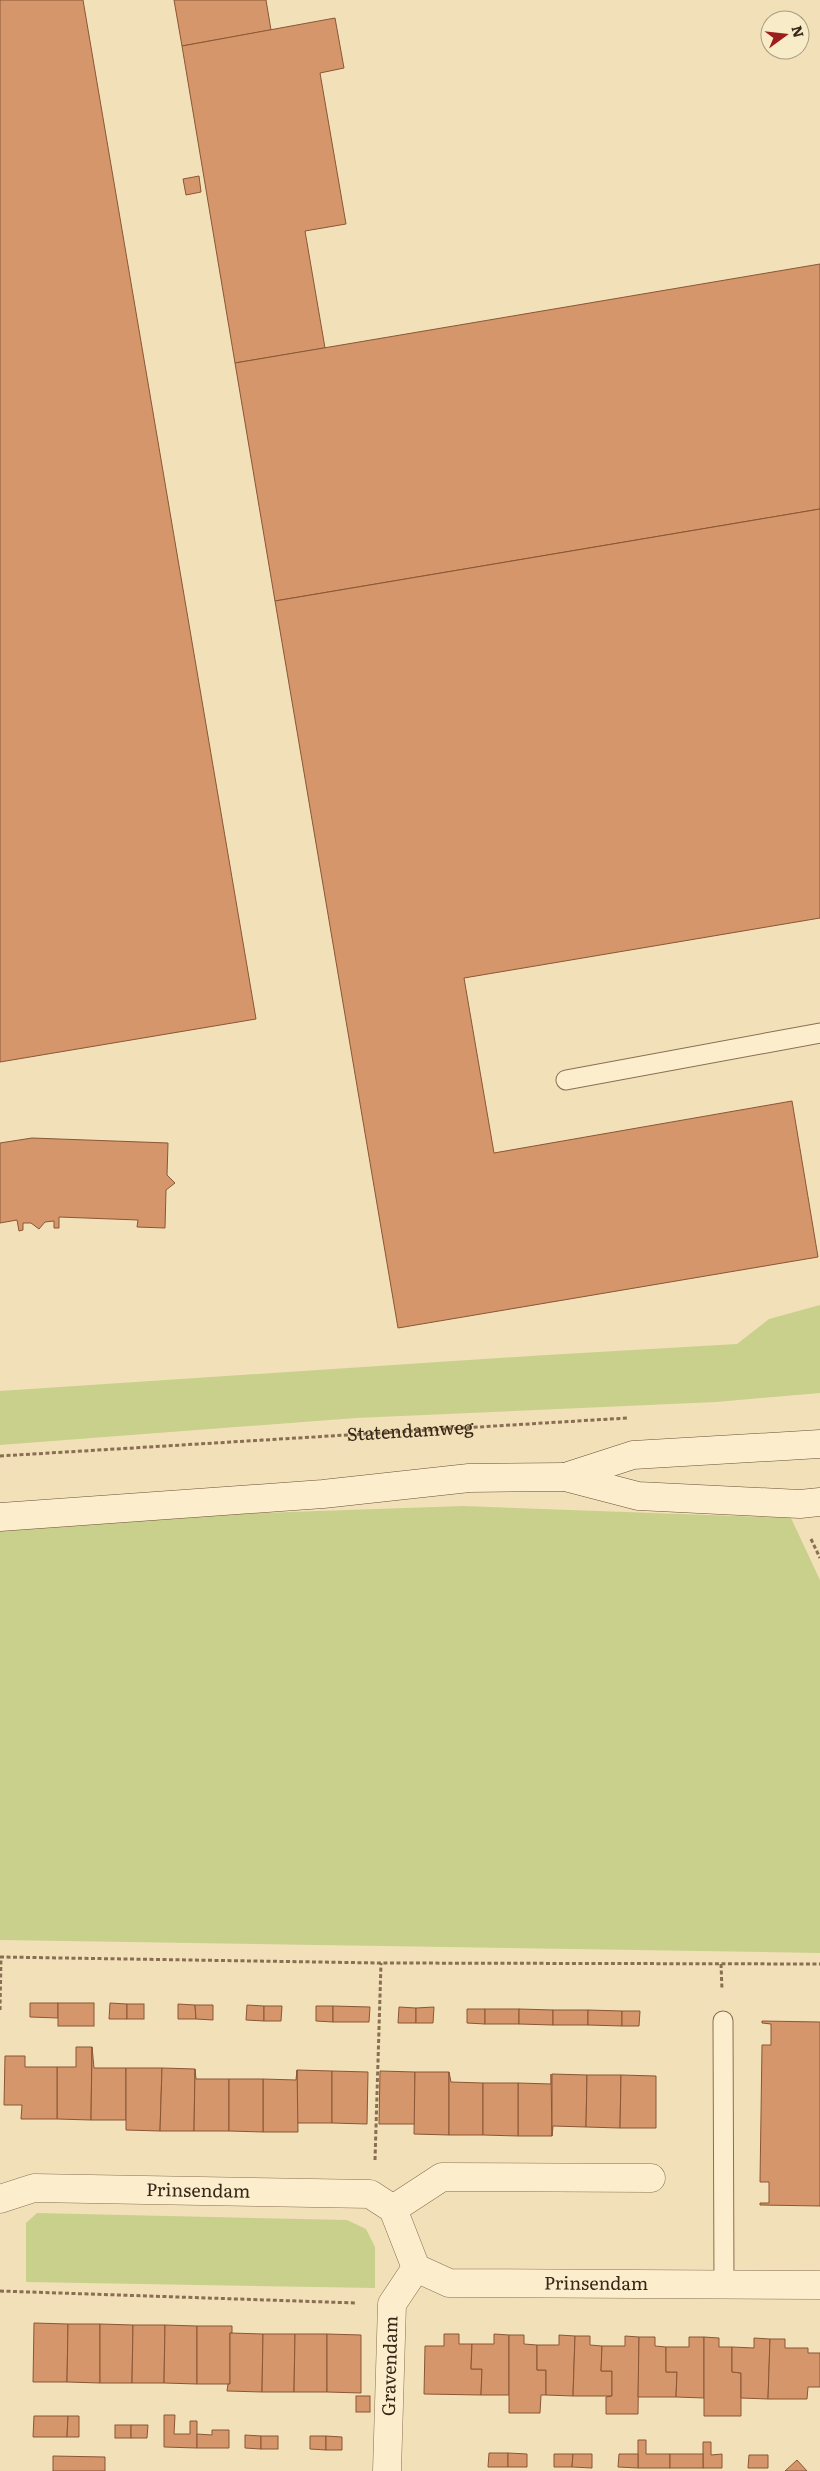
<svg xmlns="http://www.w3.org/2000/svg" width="820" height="2471" font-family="Literata,serif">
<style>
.green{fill:#c8d08c}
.building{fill:#d4966a;stroke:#8a5736}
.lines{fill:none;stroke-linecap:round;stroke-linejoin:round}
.service-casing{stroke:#896f52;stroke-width:21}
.minor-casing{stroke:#896f52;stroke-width:29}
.secondary-casing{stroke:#6a5036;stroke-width:29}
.path{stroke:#896f52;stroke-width:3;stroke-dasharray:4 2.5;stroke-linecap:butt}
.service{stroke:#fceecc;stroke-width:19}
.minor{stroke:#fceecc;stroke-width:28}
.secondary{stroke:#fceecc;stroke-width:28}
.labels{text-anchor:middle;stroke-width:4;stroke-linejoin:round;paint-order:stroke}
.street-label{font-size:18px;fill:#362719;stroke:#f8ebc8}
</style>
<rect width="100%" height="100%" fill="#f2e0b8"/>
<g class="green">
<path d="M 820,1305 L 820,1393 L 716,1402 L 356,1418 L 0,1445 L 0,1391 L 546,1355 L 737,1344 L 769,1319 Z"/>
<path d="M 463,1506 L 791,1518 L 820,1580 L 820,1953 L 0,1940 L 0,1531 L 116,1518 Z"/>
<path d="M 37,2213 L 347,2220 L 366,2229 L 375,2247 L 375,2288 L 26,2282 L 26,2223 Z"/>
</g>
<g class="building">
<path d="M 0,0 L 83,0 L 256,1019 L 0,1062 Z"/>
<path d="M 174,0 L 266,0 L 271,30 L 182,46 Z"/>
<path d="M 335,18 L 344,68 L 320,73 L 346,224 L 305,231 L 325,348 L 235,363 L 182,46 Z"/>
<path d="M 199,176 L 201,192 L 186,195 L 183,179 Z"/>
<path d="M 820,264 L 820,509 L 275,601 L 235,363 Z"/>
<path d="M 820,509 L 820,918 L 464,978 L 494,1153 L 792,1101 L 818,1257 L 398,1328 L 275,601 Z"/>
<path d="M 32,1138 L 168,1143 L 167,1175 L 175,1183 L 166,1190 L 165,1228 L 137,1227 L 138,1220 L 59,1217 L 59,1228 L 54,1228 L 54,1221 L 45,1222 L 39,1229 L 31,1223 L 23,1223 L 23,1230 L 19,1231 L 17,1220 L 0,1223 L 0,1143 Z"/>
<path d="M 30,2003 L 58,2003 L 58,2018 L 30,2017 Z"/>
<rect x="58" y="2003" width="36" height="23"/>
<path d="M 110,2003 L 127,2004 L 127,2019 L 109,2019 Z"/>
<rect x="127" y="2004" width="17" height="15"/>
<path d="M 178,2004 L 195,2005 L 196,2019 L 178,2019 Z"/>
<path d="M 195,2005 L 213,2005 L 213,2020 L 196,2019 Z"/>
<path d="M 247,2005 L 264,2006 L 264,2021 L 246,2020 Z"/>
<path d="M 264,2006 L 282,2006 L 281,2021 L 264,2021 Z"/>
<path d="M 316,2006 L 333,2006 L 333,2022 L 316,2021 Z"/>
<path d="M 333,2006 L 370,2007 L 369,2022 L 333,2022 Z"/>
<path d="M 399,2007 L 416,2008 L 416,2023 L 398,2023 Z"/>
<path d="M 434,2007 L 433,2023 L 416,2023 L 416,2008 Z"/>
<path d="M 467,2009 L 485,2009 L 485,2024 L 467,2023 Z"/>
<rect x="485" y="2009" width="34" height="15"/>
<path d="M 519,2009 L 553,2010 L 553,2025 L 519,2024 Z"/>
<rect x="553" y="2010" width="35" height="15"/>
<path d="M 588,2010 L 622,2011 L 622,2026 L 588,2025 Z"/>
<path d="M 622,2011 L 640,2011 L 639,2026 L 622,2026 Z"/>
<path d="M 762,2021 L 820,2022 L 820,2206 L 760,2205 L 760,2203 L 769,2203 L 769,2182 L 760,2182 L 762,2045 L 771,2045 L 771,2024 L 762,2023 Z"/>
<path d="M 76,2047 L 92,2047 L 91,2120 L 57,2119 L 57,2067 L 76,2067 Z"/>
<path d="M 92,2047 L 94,2068 L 126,2068 L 126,2120 L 91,2120 Z"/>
<path d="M 5,2056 L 25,2056 L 25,2067 L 57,2067 L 57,2119 L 21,2119 L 22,2105 L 4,2105 Z"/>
<path d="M 126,2068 L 162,2068 L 160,2131 L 126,2130 Z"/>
<path d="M 162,2068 L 195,2069 L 194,2131 L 160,2131 Z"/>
<path d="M 195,2069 L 196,2079 L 229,2079 L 229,2131 L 194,2131 Z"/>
<path d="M 297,2070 L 332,2071 L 332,2123 L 297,2123 Z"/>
<path d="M 297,2070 L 298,2132 L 263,2132 L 263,2079 L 296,2080 Z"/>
<path d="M 332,2071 L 368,2072 L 367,2124 L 332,2123 Z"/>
<path d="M 380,2071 L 415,2072 L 415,2124 L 379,2124 Z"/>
<path d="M 415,2072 L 449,2072 L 449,2135 L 414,2134 Z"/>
<path d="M 449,2072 L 451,2082 L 483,2083 L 483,2135 L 449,2135 Z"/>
<path d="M 551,2074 L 552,2136 L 518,2136 L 518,2083 L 551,2084 Z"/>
<path d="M 552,2074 L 587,2075 L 586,2127 L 553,2126 L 552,2136 Z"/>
<path d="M 587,2075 L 621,2075 L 620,2128 L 586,2127 Z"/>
<path d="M 621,2075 L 656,2076 L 656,2128 L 620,2128 Z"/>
<path d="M 229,2079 L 263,2079 L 263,2132 L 229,2131 Z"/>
<path d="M 483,2083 L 518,2083 L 518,2136 L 483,2135 Z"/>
<path d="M 34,2323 L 68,2324 L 67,2382 L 33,2382 Z"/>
<path d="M 68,2324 L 100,2324 L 100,2383 L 67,2382 Z"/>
<path d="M 100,2324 L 133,2325 L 132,2383 L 100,2383 Z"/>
<path d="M 133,2325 L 165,2325 L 164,2383 L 132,2383 Z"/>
<path d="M 165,2325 L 197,2326 L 197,2384 L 164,2383 Z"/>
<path d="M 197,2326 L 232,2326 L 232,2333 L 230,2333 L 230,2384 L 197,2384 Z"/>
<path d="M 230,2333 L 263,2334 L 262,2392 L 227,2391 L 228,2384 L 230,2384 Z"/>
<path d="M 263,2334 L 295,2334 L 294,2392 L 262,2392 Z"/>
<path d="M 295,2334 L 327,2334 L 327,2392 L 294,2392 Z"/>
<path d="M 327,2334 L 361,2335 L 361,2393 L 327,2392 Z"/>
<path d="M 444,2334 L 459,2334 L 459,2344 L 472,2344 L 471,2369 L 482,2369 L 481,2395 L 424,2394 L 425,2346 L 444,2346 Z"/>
<path d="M 494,2334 L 509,2335 L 509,2395 L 481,2395 L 482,2369 L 471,2369 L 472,2344 L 494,2344 Z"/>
<path d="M 509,2335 L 524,2335 L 524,2344 L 537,2345 L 537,2370 L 546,2370 L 546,2395 L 541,2395 L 540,2413 L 509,2413 Z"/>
<path d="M 559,2335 L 575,2336 L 573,2396 L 546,2395 L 546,2370 L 537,2370 L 537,2345 L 559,2345 Z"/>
<path d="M 575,2336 L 590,2336 L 590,2345 L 602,2346 L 601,2371 L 612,2371 L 612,2396 L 573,2396 Z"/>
<path d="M 625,2336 L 639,2337 L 638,2414 L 606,2414 L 606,2397 L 612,2396 L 612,2371 L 601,2371 L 602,2346 L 625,2346 Z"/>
<path d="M 639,2337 L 655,2337 L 655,2346 L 666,2347 L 666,2372 L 677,2372 L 676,2397 L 638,2397 Z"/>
<path d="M 689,2337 L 704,2337 L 704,2398 L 676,2397 L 677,2372 L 666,2372 L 666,2347 L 689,2347 Z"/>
<path d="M 704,2337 L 719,2338 L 719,2347 L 732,2347 L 732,2372 L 741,2373 L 741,2416 L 704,2416 Z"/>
<path d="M 754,2338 L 770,2339 L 768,2399 L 741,2398 L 741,2373 L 732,2372 L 732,2347 L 754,2348 Z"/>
<path d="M 770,2339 L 785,2339 L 785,2348 L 808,2348 L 808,2353 L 820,2353 L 820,2387 L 808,2387 L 807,2399 L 768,2399 Z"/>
<rect x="356" y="2396" width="14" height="16"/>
<path d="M 164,2415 L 175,2415 L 174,2434 L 190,2434 L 190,2421 L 197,2421 L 197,2448 L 164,2447 Z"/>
<path d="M 34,2416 L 68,2416 L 67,2437 L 33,2437 Z"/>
<path d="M 68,2416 L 79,2416 L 79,2437 L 67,2437 Z"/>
<rect x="115" y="2425" width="16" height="13"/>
<path d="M 131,2425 L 148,2425 L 147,2438 L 131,2438 Z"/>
<path d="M 212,2430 L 229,2430 L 229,2448 L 197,2448 L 197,2434 L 212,2435 Z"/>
<path d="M 245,2435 L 261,2436 L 261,2449 L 245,2448 Z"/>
<rect x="261" y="2436" width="17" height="13"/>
<path d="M 310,2436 L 326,2436 L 326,2450 L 310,2449 Z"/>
<path d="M 326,2436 L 342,2437 L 342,2450 L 326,2450 Z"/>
<path d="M 638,2440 L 646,2440 L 646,2454 L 670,2454 L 670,2468 L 638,2468 Z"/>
<path d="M 703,2442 L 711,2442 L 711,2455 L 722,2454 L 722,2468 L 703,2468 Z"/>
<path d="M 489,2453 L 508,2453 L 508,2467 L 488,2467 Z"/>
<path d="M 508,2453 L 527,2454 L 527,2467 L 508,2467 Z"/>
<path d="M 554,2454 L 573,2454 L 572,2467 L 554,2467 Z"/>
<path d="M 573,2454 L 592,2454 L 592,2468 L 572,2467 Z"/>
<path d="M 619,2454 L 638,2454 L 638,2468 L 618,2467 Z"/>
<rect x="670" y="2454" width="33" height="14"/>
<path d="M 749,2455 L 768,2455 L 768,2468 L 748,2468 Z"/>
<path d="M 53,2456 L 105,2457 L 105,2471 L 53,2471 Z"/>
<path d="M 797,2460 L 807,2471 L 785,2471 Z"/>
</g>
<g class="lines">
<defs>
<g id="service">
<path d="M 566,1080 L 820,1033"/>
<path d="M 723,2021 L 724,2284"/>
</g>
<g id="minor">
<path id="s2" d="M 0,2199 L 34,2188 L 370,2194 L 393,2209 L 416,2268 L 449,2283 L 820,2285"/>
<path d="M 393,2209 L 442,2177 L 651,2178"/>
<path id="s3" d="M 387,2471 L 392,2304 L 416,2268"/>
</g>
<g id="secondary">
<path d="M 565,1477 L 633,1455 L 820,1444"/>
<path d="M 0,1517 L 323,1494 L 469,1478 L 565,1477 L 638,1496 L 800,1504 L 820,1502"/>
</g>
</defs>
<use href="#service" class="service-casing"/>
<use href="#minor" class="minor-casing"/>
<use href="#secondary" class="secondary-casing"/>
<g class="path">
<path id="s1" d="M 0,1456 L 627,1418"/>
<path d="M 811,1539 L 820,1558"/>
<path d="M 0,1957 L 381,1963 L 820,1964"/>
<path d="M 721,1964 L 722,1990"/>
<path d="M 0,2010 L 1,1957"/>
<path d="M 375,2160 L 381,1963"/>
<path d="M 0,2291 L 356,2303"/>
</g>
<use href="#service" class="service"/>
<use href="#minor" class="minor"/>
<use href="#secondary" class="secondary"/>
</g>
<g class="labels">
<g class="street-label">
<text dy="6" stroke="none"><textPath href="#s1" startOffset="411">Statendamweg</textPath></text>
<text dy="6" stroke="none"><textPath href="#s2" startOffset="200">Prinsendam</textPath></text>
<text dy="6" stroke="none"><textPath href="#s2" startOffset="646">Prinsendam</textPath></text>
<text dy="6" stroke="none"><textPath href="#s3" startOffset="105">Gravendam</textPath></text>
</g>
</g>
<g transform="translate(785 35) rotate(75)"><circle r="24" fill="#f8ebc8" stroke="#aa9d82"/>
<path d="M0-4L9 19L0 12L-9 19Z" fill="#9d1d1e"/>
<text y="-8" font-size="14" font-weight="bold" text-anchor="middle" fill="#362719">N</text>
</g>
</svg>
